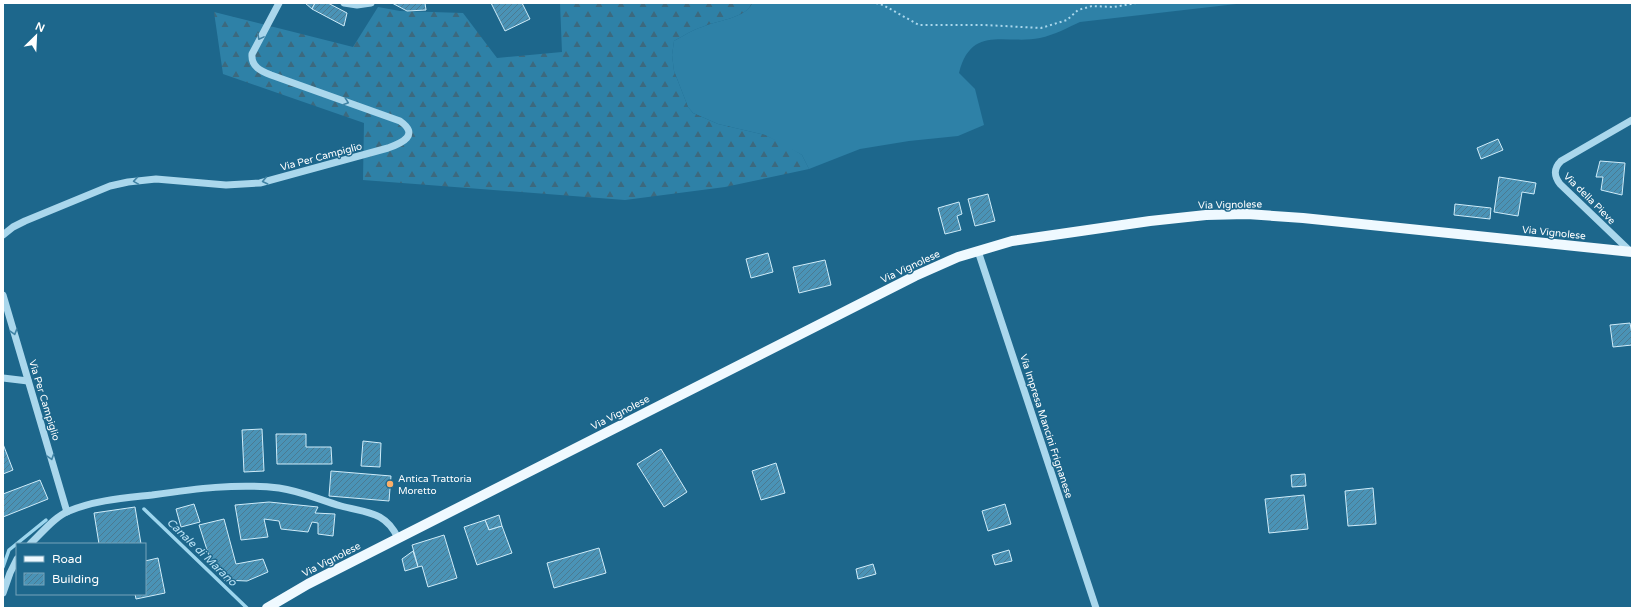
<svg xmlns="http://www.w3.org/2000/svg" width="1635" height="611" font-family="'Varela Round',sans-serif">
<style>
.grass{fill:#2e81a7}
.forest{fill:url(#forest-firs)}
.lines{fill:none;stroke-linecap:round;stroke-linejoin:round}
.stream{stroke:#9dd6ee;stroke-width:3.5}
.building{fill:url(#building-hatch);stroke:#cfecf9}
.path{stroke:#aad7ec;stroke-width:2;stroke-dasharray:2 3;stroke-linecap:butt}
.minor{stroke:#aad7ec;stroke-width:7}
.major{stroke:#eff9ff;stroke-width:10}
.oneway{stroke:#4083a4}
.poi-dot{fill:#fcaf68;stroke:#1d678c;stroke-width:1.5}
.labels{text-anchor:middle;stroke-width:3;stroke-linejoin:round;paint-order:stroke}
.street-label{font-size:10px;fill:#fff;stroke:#1d678c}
.poi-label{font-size:10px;fill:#fff;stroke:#1d678c;text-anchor:start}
.water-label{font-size:11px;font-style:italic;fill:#bae2f5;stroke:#1d678c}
</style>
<defs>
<pattern id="forest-firs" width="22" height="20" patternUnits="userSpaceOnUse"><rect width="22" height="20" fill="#2e81a7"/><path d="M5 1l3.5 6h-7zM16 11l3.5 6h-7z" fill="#3c697e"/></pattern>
<pattern id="building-hatch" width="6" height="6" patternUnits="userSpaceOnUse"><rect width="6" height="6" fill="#4a93b6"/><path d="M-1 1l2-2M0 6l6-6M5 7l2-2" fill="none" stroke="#4b7a91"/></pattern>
</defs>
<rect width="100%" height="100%" fill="#1d678c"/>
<path class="grass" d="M 752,3 L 1245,3 L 1080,22 C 1067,28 1054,35 1040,38 C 1006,45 971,24 959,73 L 975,89 L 984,125 L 958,136 L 909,141 L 860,149 L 809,169 L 802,155 L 765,135 L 718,124 L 693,113 L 688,107 L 674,71 L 672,55 L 674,41 C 683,36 692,30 702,27 C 715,21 747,18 752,3 Z"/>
<path class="forest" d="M 560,3 L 752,3 C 747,18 715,21 702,27 C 692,30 683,36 674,41 L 672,55 L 674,71 L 688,107 L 693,113 L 718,124 L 765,135 L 784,144 L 802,155 L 809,169 L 725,187 L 625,200 L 363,180 L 364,123 L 223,74 L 214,12 L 353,47 L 378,7 L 400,11 L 463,13 L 497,58 L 562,52 Z"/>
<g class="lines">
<g class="stream">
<path d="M 144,509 L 247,608"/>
<path d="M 3,567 L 9,550 L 46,520"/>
</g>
</g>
<g class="building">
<path d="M 305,3 L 315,3 L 312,9 Z"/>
<path d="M 315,3 L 328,3 L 347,13 L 344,26 L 312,9 Z"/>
<path d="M 392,3 L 425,3 L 426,10 L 407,11 Z"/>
<path d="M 491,3 L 522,3 L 530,19 L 505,31 Z"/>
<path d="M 1498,139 L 1503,150 L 1481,159 L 1477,148 Z"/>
<path d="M 1600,161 L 1625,163 L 1622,195 L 1601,190 L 1603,177 L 1596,177 Z"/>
<path d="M 1499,177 L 1536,183 L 1534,194 L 1522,192 L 1518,216 L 1494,212 Z"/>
<path d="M 988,194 L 995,221 L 975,226 L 968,199 Z"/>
<path d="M 959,202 L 962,214 L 957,216 L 961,230 L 945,234 L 938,208 Z"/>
<path d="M 1455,204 L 1491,208 L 1490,219 L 1454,215 Z"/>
<path d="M 768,253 L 773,272 L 751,278 L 746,259 Z"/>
<path d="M 825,260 L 831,285 L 799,293 L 793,267 Z"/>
<path d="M 1630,323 L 1632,334 L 1632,345 L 1613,347 L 1610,325 Z"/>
<path d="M 262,429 L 264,471 L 244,472 L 242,430 Z"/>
<path d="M 276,434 L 306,434 L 306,447 L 331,447 L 332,464 L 277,464 Z"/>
<path d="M 363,441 L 381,443 L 380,467 L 361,466 Z"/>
<path d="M 3,444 L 13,470 L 3,474 Z"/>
<path d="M 661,449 L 687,492 L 664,507 L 637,464 Z"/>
<path d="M 776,463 L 785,493 L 761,500 L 752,471 Z"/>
<path d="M 331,471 L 391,476 L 389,501 L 329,496 Z"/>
<path d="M 1305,474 L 1306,486 L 1292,487 L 1291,475 Z"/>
<path d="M 40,480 L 48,499 L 3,517 L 3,494 Z"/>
<path d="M 1373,488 L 1376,524 L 1348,526 L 1345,491 Z"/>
<path d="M 1304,495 L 1308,529 L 1269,533 L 1265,499 Z"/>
<path d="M 269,502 L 318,507 L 315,513 L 335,514 L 333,536 L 318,534 L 318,523 L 312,522 L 308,532 L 281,529 L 279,521 L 264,519 L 268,537 L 241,540 L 235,505 Z"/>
<path d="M 194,504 L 200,522 L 181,527 L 176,509 Z"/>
<path d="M 1005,504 L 1011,524 L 988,531 L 982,511 Z"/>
<path d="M 135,507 L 141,544 L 99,544 L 94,513 Z"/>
<path d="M 499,515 L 502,526 L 489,530 L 485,520 Z"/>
<path d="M 224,519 L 236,564 L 263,559 L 268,572 L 247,581 L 224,580 L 209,556 L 199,525 Z"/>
<path d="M 485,520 L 489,530 L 502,526 L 512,553 L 477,565 L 464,527 Z"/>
<path d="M 444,535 L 457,578 L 428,587 L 422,566 L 418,567 L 412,545 Z"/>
<path d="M 599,548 L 606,573 L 554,588 L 547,563 Z"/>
<path d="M 1009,550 L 1012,561 L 995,565 L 992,555 Z"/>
<path d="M 413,551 L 418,567 L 405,571 L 402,559 Z"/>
<path d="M 158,558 L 165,593 L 136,599 L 135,594 L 145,594 L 145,561 Z"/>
<path d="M 873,564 L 876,574 L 858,579 L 856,569 Z"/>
</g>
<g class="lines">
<path class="path" d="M 876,3 L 883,5 L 919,25 L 985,25 L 1041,28 L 1067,20 L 1078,10 L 1092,6 L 1114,7 L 1136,3"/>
<g class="minor">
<path d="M 344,3 L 357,5 L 371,3"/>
<path d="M 3,235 L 13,227 L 25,221 L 110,186 L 128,182 L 156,179 L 226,185 L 260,183 L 388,148 C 402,143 420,135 400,121 L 271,75 C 261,71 251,67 252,54 L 279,3"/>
<path d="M 978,251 L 1096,608"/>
<path d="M 1631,252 L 1560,184 C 1554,176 1553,169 1561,161 L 1632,120"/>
<path d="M 3,295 L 67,512"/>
<path d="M 3,378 L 28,381"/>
<path d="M 30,544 C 42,533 54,517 69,511 C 95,500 125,498 152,495 C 194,489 237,483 279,488 C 301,491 320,500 341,506 C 367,513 385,511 398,538"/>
<path d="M 3,593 L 10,573 L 17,559"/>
</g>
<path class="major" d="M 267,608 L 308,584 L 915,276 L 958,257 L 1012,241 L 1150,221 L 1206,215 L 1247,214 L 1303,218 L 1632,252"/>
</g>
<defs><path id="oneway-chevron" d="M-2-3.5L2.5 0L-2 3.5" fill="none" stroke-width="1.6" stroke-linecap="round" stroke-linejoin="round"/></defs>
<g class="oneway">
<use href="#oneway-chevron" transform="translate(260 37) rotate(118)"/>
<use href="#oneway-chevron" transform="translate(346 102) rotate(19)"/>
<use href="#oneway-chevron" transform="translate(136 181) rotate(171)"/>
<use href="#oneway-chevron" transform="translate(265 181) rotate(167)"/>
<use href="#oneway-chevron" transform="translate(14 332) rotate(74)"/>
<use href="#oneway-chevron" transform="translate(51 457) rotate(73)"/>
</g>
<circle class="poi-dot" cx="390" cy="484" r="4"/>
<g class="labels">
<g class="street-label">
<text transform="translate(321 156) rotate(-15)" y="4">Via Per Campiglio</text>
<text transform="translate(1590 198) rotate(45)" y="4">Via della Pieve</text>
<text transform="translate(1230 204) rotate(-1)" y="4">Via Vignolese</text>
<text transform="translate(1554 232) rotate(6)" y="4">Via Vignolese</text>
<text transform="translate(910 266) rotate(-25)" y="4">Via Vignolese</text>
<text transform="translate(45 400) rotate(73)" y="4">Via Per Campiglio</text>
<text transform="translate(620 412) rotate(-27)" y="4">Via Vignolese</text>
<text transform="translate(1047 426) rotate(72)" y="4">Via Impresa Mancini Frignanese</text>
<text transform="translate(331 559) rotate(-27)" y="4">Via Vignolese</text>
</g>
<g class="poi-label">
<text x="398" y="482">Antica Trattoria<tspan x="398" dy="12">Moretto</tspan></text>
</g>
<g class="water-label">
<text transform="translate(202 552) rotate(44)" y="4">Canale di Marano</text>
</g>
</g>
<rect width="1635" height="611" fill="none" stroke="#ffffff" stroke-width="8"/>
<rect x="16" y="543" width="130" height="52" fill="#1d678c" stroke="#77a4ba"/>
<rect x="24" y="556" width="20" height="6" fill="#eff9ff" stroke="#77a4ba"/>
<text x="52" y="563" font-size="12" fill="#ffffff">Road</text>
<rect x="24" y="573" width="20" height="12" fill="url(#building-hatch)" stroke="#77a4ba"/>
<text x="52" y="583" font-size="12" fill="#ffffff">Building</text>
<g transform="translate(36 36) rotate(24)" stroke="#1d678c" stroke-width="3" paint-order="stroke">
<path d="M0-3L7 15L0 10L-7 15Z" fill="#ffffff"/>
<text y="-6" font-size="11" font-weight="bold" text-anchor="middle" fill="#ffffff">N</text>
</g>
</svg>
